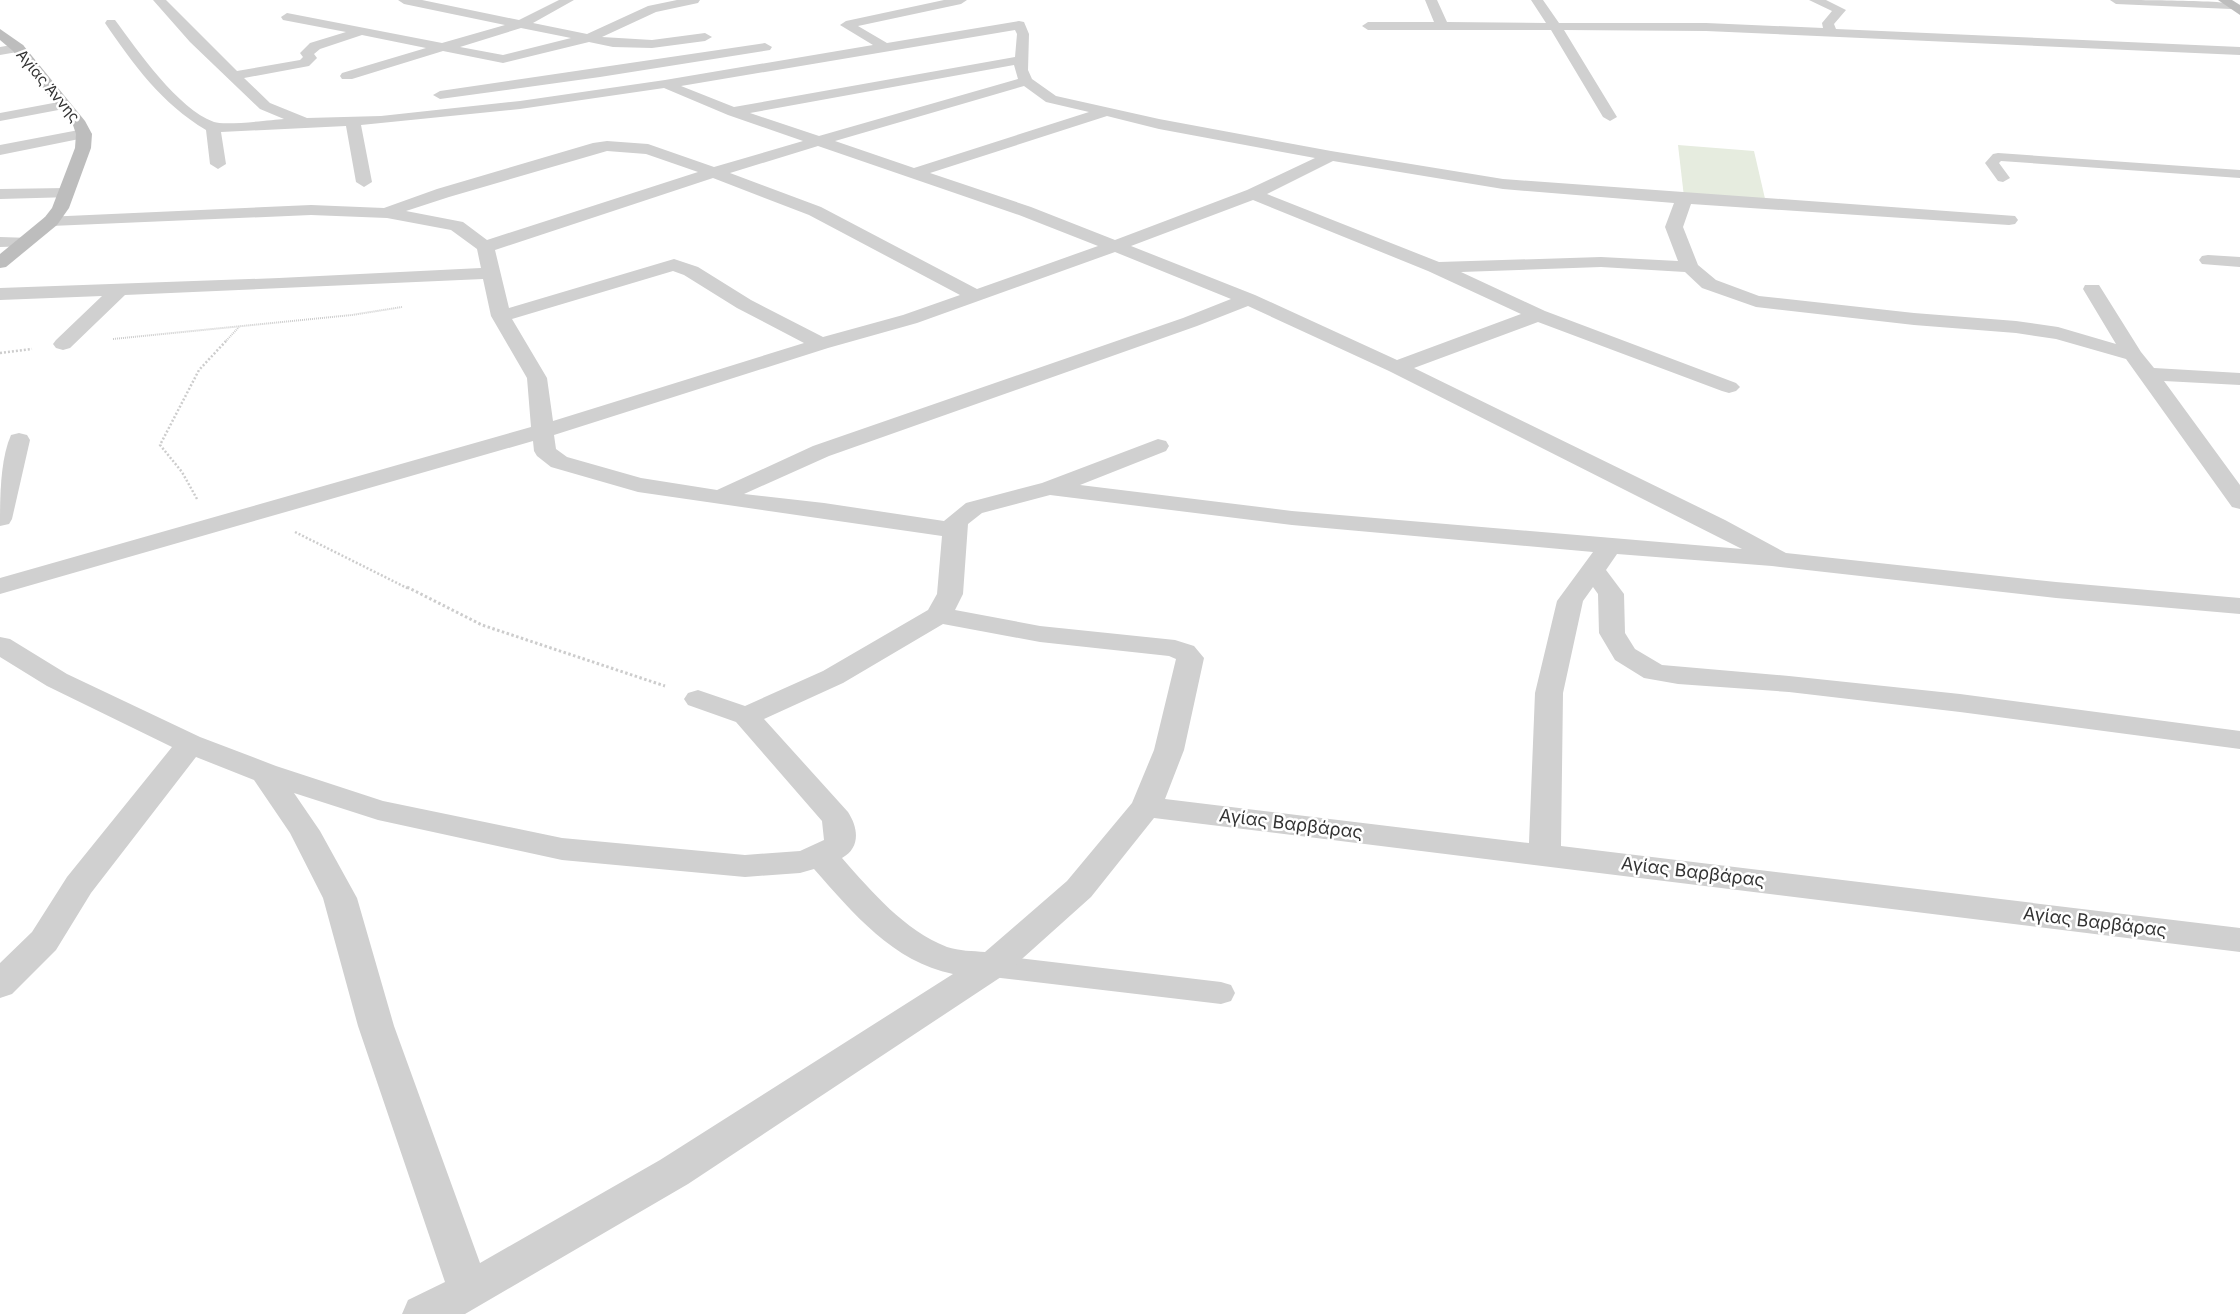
<svg xmlns="http://www.w3.org/2000/svg" width="2240" height="1314" font-family="Inter,sans-serif">
<style>
.green{fill:#e6ecdf}
.lines{fill:none;stroke-linecap:round;stroke-linejoin:round}
.path-far2{stroke:#cdcdcd;stroke-width:2;stroke-dasharray:1 1;stroke-linecap:butt}
.path-far1{stroke:#cdcdcd;stroke-width:2.5;stroke-dasharray:2 2;stroke-linecap:butt}
.path{stroke:#cdcdcd;stroke-width:3;stroke-dasharray:2.5 2.5;stroke-linecap:butt}
.lane{fill:#d0d0d0;fill-rule:evenodd}
.street{fill:#d0d0d0;fill-rule:evenodd}
.secondary{fill:#bdbdbd;fill-rule:evenodd}
.labels{text-anchor:middle;stroke-width:5;stroke-linejoin:round;paint-order:stroke}
.far-street-label{font-size:15px;fill:#333;stroke:#fff}
.street-label{font-size:18px;fill:#333;stroke:#fff}
</style>
<rect width="100%" height="100%" fill="#fff"/>
<path class="green" d="M 1678,145 L 1754,151 L 1766,203 L 1684,197 Z"/>
<g class="lines">
<g class="path-far2">
<path d="M 113,339 L 352,315 L 402,307"/>
<path d="M 225,342 L 239,327"/>
</g>
<g class="path-far1">
<path d="M 0,353 L 32,349"/>
<path d="M 197,499 L 182,472 L 160,445 L 199,370 L 226,341"/>
<path d="M 295,532 L 409,589"/>
</g>
<path class="path" d="M 407,587 L 482,625 L 665,686"/>
<g class="lane">
<path d="M 1998,153 L 2240,170 L 2240,178 L 2001,161 L 1999,163 L 2010,178 L 2003,182 L 1998,181 L 1985,163 L 1993,154 Z"/>
<path d="M 992,955 L 1221,982 L 1231,985 L 1235,993 L 1231,1001 L 1221,1004 L 992,977 L 982,973 L 978,966 L 982,959 Z"/>
</g>
<g class="street">
<path d="M 153,0 L 166,0 L 237,71 L 300,60 L 303,57 L 300,53 L 310,43 L 346,32 L 283,20 L 281,17 L 287,13 L 442,43 L 505,25 L 404,4 L 398,0 L 422,0 L 519,20 L 559,0 L 574,0 L 533,23 L 587,34 L 648,6 L 677,0 L 700,0 L 698,3 L 656,12 L 602,37 L 652,40 L 705,33 L 712,37 L 705,41 L 652,48 L 613,47 L 589,42 L 503,63 L 443,51 L 352,79 L 342,79 L 340,76 L 342,73 L 426,48 L 362,35 L 320,49 L 314,54 L 317,58 L 309,66 L 244,78 L 270,103 L 307,118 L 381,116 L 520,101 L 665,80 L 873,45 L 840,25 L 846,21 L 944,0 L 967,0 L 961,4 L 858,26 L 887,43 L 1019,21 L 1024,22 L 1029,34 L 1028,70 L 1032,79 L 1056,96 L 1159,119 L 1331,151 L 1503,179 L 2015,216 L 2018,220 L 2015,224 L 2009,225 L 1691,204 L 1683,227 L 1698,265 L 1716,280 L 1759,296 L 1914,313 L 2016,321 L 2058,327 L 2116,344 L 2083,289 L 2085,285 L 2099,285 L 2141,352 L 2154,368 L 2240,373 L 2240,385 L 2164,381 L 2240,485 L 2240,509 L 2232,507 L 2126,359 L 2056,339 L 2016,333 L 1914,325 L 1756,307 L 1702,288 L 1685,272 L 1601,267 L 1461,272 L 1545,311 L 1736,383 L 1740,387 L 1736,391 L 1729,393 L 1722,391 L 1538,322 L 1414,368 L 1725,520 L 1786,553 L 2056,582 L 2240,598 L 2240,614 L 2056,598 L 1772,566 L 1617,554 L 1606,570 L 1624,594 L 1625,633 L 1635,649 L 1662,665 L 1789,676 L 1960,694 L 2240,731 L 2240,749 L 1960,712 L 1789,692 L 1678,684 L 1644,678 L 1615,660 L 1599,633 L 1598,594 L 1593,587 L 1583,601 L 1563,693 L 1561,846 L 2240,928 L 2240,952 L 1154,818 L 1091,897 L 1004,975 L 688,1184 L 465,1314 L 402,1314 L 408,1300 L 445,1282 L 358,1026 L 323,898 L 290,833 L 254,780 L 196,757 L 91,893 L 56,950 L 12,994 L 0,998 L 0,963 L 32,932 L 67,877 L 172,747 L 47,686 L 0,657 L 0,637 L 10,639 L 67,674 L 200,737 L 276,766 L 383,801 L 562,838 L 745,855 L 800,851 L 824,840 L 822,821 L 736,722 L 688,705 L 684,699 L 688,693 L 698,690 L 745,706 L 823,671 L 928,610 L 937,594 L 942,536 L 638,492 L 551,467 L 537,456 L 534,451 L 533,441 L 0,594 L 0,578 L 531,427 L 527,378 L 491,316 L 483,279 L 125,295 L 70,348 L 63,350 L 56,348 L 53,344 L 56,340 L 102,296 L 0,300 L 0,288 L 279,278 L 481,268 L 477,249 L 451,230 L 387,218 L 311,215 L 51,226 L 45,225 L 42,221 L 45,217 L 311,205 L 384,208 L 437,189 L 593,143 L 607,141 L 648,144 L 714,167 L 803,141 L 728,115 L 664,88 L 520,109 L 361,125 L 372,182 L 364,187 L 356,182 L 346,126 L 221,132 L 226,164 L 218,169 L 210,164 L 206,130 C 162,104 133,64 105,23 L 107,20 L 115,20 C 138,51 178,109 214,122 C 225,126 270,120 284,119 L 260,109 L 190,42 ZM 521,28 L 571,38 L 503,55 L 460,47 ZM 1015,30 L 1017,34 L 1015,57 L 734,107 L 681,86 ZM 1014,65 L 1018,79 L 819,136 L 750,113 ZM 1024,86 L 1046,102 L 1089,112 L 914,168 L 835,141 ZM 1107,116 L 1159,129 L 1315,158 L 1247,190 L 1115,240 L 1031,207 L 930,173 ZM 818,146 L 1019,215 L 1098,246 L 977,289 L 821,207 L 730,173 ZM 607,151 L 646,154 L 698,172 L 487,240 L 463,222 L 406,211 L 449,197 ZM 1333,161 L 1503,189 L 1674,203 L 1665,227 L 1678,261 L 1601,257 L 1439,262 L 1267,194 ZM 713,178 L 809,215 L 960,295 L 903,315 L 823,337 L 751,300 L 698,267 L 674,259 L 509,308 L 495,250 ZM 1253,200 L 1428,271 L 1521,314 L 1397,360 L 1255,295 L 1131,246 ZM 1115,252 L 1231,299 L 1183,318 L 813,446 L 717,490 L 641,478 L 567,457 L 556,449 L 554,435 L 828,348 L 917,323 ZM 673,271 L 684,275 L 737,308 L 804,343 L 553,421 L 547,378 L 512,319 ZM 1248,306 L 1389,371 L 1742,549 L 1292,511 L 1080,485 L 1166,451 L 1169,446 L 1166,441 L 1158,439 L 1042,483 L 966,503 L 944,521 L 824,503 L 744,494 L 829,456 L 1197,326 ZM 1050,495 L 1292,525 L 1593,552 L 1557,601 L 1535,693 L 1529,843 L 1165,799 L 1184,750 L 1204,658 L 1194,646 L 1175,640 L 1040,626 L 955,610 L 963,594 L 968,524 L 982,513 ZM 943,624 L 1040,642 L 1169,656 L 1176,659 L 1154,750 L 1132,803 L 1067,881 L 985,952 C 973,951 959,951 947,947 C 904,930 872,892 842,858 C 860,848 859,829 848,812 L 764,719 L 843,683 ZM 294,793 L 378,820 L 562,860 L 745,877 L 800,873 L 814,869 C 853,913 893,962 953,974 L 660,1160 L 480,1263 L 394,1026 L 357,898 L 320,831 Z"/>
<path d="M 1425,0 L 1437,0 L 1447,22 L 1546,23 L 1531,0 L 1543,0 L 1559,23 L 1706,23 L 1823,28 L 1822,23 L 1832,11 L 1809,0 L 1826,0 L 1846,10 L 1834,24 L 1836,29 L 2240,47 L 2240,55 L 1706,31 L 1564,30 L 1617,117 L 1610,121 L 1603,117 L 1551,30 L 1368,30 L 1362,26 L 1368,22 L 1434,22 Z"/>
<path d="M 2110,0 C 2128,0 2230,0 2237,5 L 2231,9 L 2116,4 Z"/>
<path d="M 765,43 L 772,47 L 770,50 L 600,77 L 440,99 L 433,95 L 440,91 Z"/>
<path d="M 18,44 L 23,45 L 25,48 L 23,51 L 0,55 L 0,47 Z"/>
<path d="M 64,101 L 71,105 L 69,108 L 0,121 L 0,113 Z"/>
<path d="M 84,129 L 92,134 L 89,137 L 0,155 L 0,145 Z"/>
<path d="M 66,188 L 72,189 L 74,193 L 72,197 L 0,199 L 0,189 Z"/>
<path d="M 0,237 L 31,238 L 34,242 L 31,246 L 0,247 Z"/>
<path d="M 2208,255 L 2240,257 L 2240,267 L 2202,264 L 2199,260 L 2202,256 Z"/>
<path d="M 19,433 L 27,435 L 30,440 L 12,519 L 9,524 L 0,526 C 0,498 0,460 11,435 Z"/>
</g>
<g class="secondary">
<path d="M 2218,0 L 2232,0 L 2240,5 L 2240,15 Z"/>
<path d="M 0,29 L 23,45 L 85,121 L 92,134 L 91,148 L 69,208 L 57,225 L 6,267 L 0,268 L 0,254 L 45,217 L 52,208 L 75,148 L 76,134 L 73,125 L 13,51 L 0,40 Z"/>
</g>
</g>
<g class="labels">
<g class="far-street-label">
<text transform="translate(48 86) rotate(50)" y="5">Αγίας Άννης</text>
</g>
<g class="street-label">
<text transform="translate(1291 824) rotate(7)" y="6">Αγίας Βαρβάρας</text>
<text transform="translate(1693 872) rotate(7)" y="6">Αγίας Βαρβάρας</text>
<text transform="translate(2095 922) rotate(7)" y="6">Αγίας Βαρβάρας</text>
</g>
</g>
</svg>
